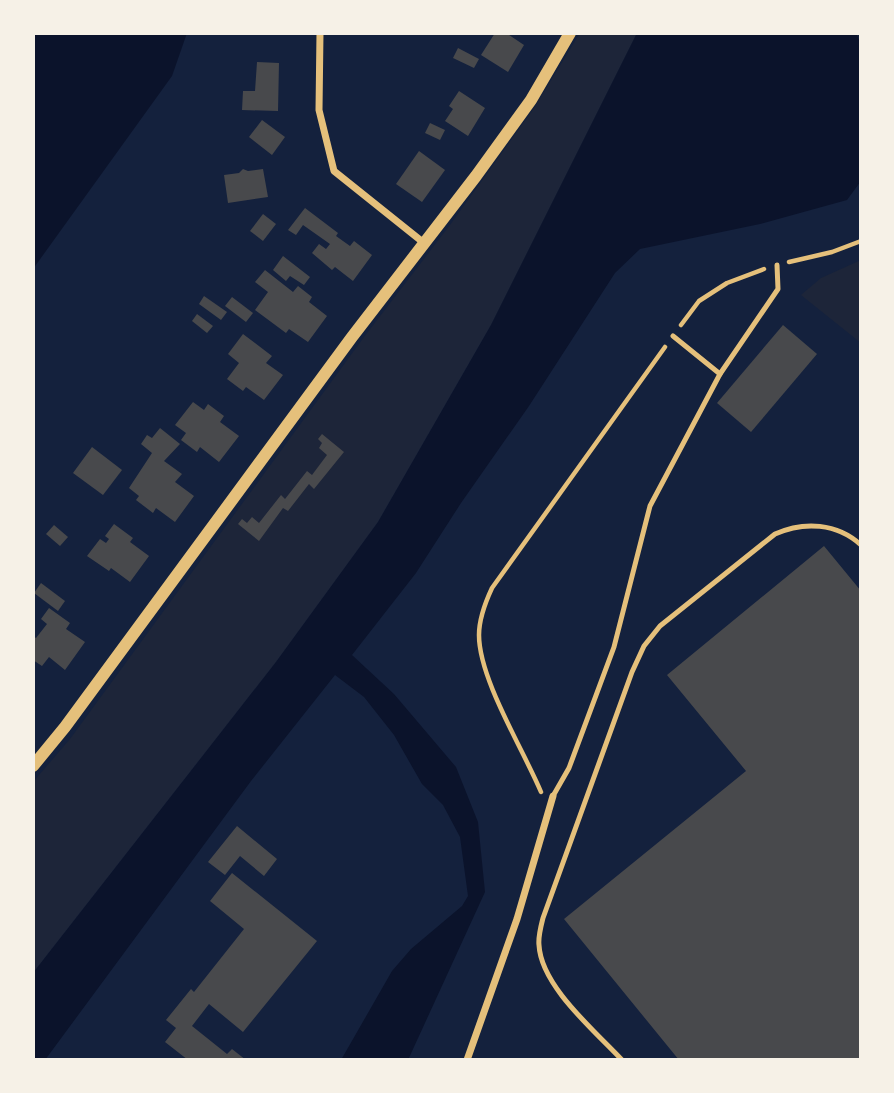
<svg xmlns="http://www.w3.org/2000/svg" width="894" height="1093" font-family="Signika,sans-serif">
<style>
.green{fill:#1d2539}
.water{fill:#0b132b}
.building{fill:#48494c}
.lines{fill:none;stroke-linecap:round;stroke-linejoin:round}
.path{stroke:#e5c07b;stroke-width:4.5}
.service{stroke:#e5c07b;stroke-width:5}
.minor{stroke:#e5c07b;stroke-width:7}
.tertiary{stroke:#e5c07b;stroke-width:12}
</style>
<rect width="100%" height="100%" fill="#14213d"/>
<g class="green">
<path d="M 580,33 L 637,33 L 491,325 L 378,522 L 276,662 L 33,973 L 33,782 L 70,739 L 364,337 L 450,225 L 534,108 Z"/>
<path d="M 861,260 L 861,343 L 801,295 L 821,278 Z"/>
</g>
<g class="water">
<path d="M 33,33 L 187,33 L 172,76 L 33,269 Z"/>
<path d="M 637,33 L 856,33 L 861,45 L 861,181 L 847,200 L 760,224 L 640,249 L 615,273 L 529,406 L 461,503 L 416,573 L 352,655 L 394,694 L 456,767 L 478,822 L 485,892 L 408,1060 L 341,1060 L 392,971 L 411,949 L 462,906 L 468,896 L 460,837 L 443,805 L 422,784 L 394,735 L 364,697 L 335,675 L 251,781 L 45,1060 L 33,1060 L 33,973 L 276,662 L 378,522 L 491,325 Z"/>
</g>
<g class="building">
<path d="M 495,33 L 506,33 L 524,45 L 508,72 L 481,55 Z"/>
<path d="M 458,48 L 479,59 L 474,68 L 453,58 Z"/>
<path d="M 257,62 L 279,63 L 278,111 L 242,110 L 243,91 L 255,91 Z"/>
<path d="M 459,91 L 485,108 L 468,136 L 445,121 L 453,109 L 449,106 Z"/>
<path d="M 262,120 L 285,137 L 272,155 L 249,137 Z"/>
<path d="M 430,123 L 445,130 L 440,140 L 425,133 Z"/>
<path d="M 419,151 L 445,170 L 422,202 L 396,184 Z"/>
<path d="M 243,169 L 248,171 L 263,169 L 268,197 L 228,203 L 224,175 L 239,173 Z"/>
<path d="M 305,208 L 338,233 L 336,236 L 350,246 L 354,241 L 372,255 L 353,281 L 335,267 L 332,270 L 312,253 L 319,244 L 326,249 L 330,244 L 303,225 L 296,235 L 288,230 Z"/>
<path d="M 263,214 L 276,224 L 263,241 L 250,231 Z"/>
<path d="M 283,256 L 310,277 L 304,285 L 290,276 L 286,281 L 273,270 Z"/>
<path d="M 265,270 L 293,292 L 298,286 L 312,297 L 309,302 L 327,316 L 308,342 L 289,329 L 286,333 L 255,310 L 268,292 L 255,282 Z"/>
<path d="M 204,296 L 227,312 L 221,320 L 199,304 Z"/>
<path d="M 232,297 L 253,313 L 246,322 L 225,306 Z"/>
<path d="M 197,314 L 213,326 L 207,333 L 192,321 Z"/>
<path d="M 783,325 L 817,354 L 751,432 L 717,403 Z"/>
<path d="M 243,334 L 272,356 L 266,363 L 283,375 L 264,400 L 246,387 L 243,391 L 227,379 L 239,363 L 228,354 Z"/>
<path d="M 193,402 L 204,410 L 208,404 L 224,416 L 220,422 L 239,436 L 219,462 L 200,447 L 197,452 L 181,440 L 186,433 L 175,425 Z"/>
<path d="M 160,428 L 180,444 L 164,461 L 182,474 L 175,482 L 194,496 L 175,522 L 156,508 L 153,513 L 136,500 L 139,496 L 129,488 L 152,453 L 141,444 L 147,435 L 152,438 Z"/>
<path d="M 322,434 L 344,452 L 314,489 L 309,484 L 288,511 L 283,508 L 259,541 L 238,524 L 242,519 L 247,523 L 252,517 L 259,523 L 281,495 L 285,499 L 307,471 L 312,475 L 327,455 L 319,448 L 322,443 L 318,439 Z"/>
<path d="M 92,447 L 122,470 L 103,495 L 73,473 Z"/>
<path d="M 114,524 L 133,538 L 130,542 L 149,556 L 130,582 L 111,568 L 109,571 L 87,556 L 100,539 L 106,543 L 109,539 L 105,536 Z"/>
<path d="M 54,525 L 68,537 L 60,546 L 46,534 Z"/>
<path d="M 824,546 L 861,591 L 861,1060 L 679,1060 L 564,919 L 746,771 L 667,675 Z"/>
<path d="M 41,583 L 65,601 L 58,611 L 34,593 Z"/>
<path d="M 49,608 L 70,623 L 66,629 L 85,642 L 65,670 L 49,657 L 42,666 L 33,660 L 33,636 L 36,638 L 47,624 L 41,619 Z"/>
<path d="M 237,826 L 277,859 L 264,876 L 240,856 L 225,875 L 208,862 Z"/>
<path d="M 232,873 L 317,941 L 243,1032 L 209,1004 L 192,1026 L 227,1054 L 232,1049 L 246,1060 L 188,1060 L 165,1042 L 176,1028 L 166,1020 L 191,989 L 194,992 L 244,929 L 210,901 Z"/>
</g>
<g class="lines">
<g class="path">
<path d="M 789,262 L 832,252 L 861,241"/>
<path d="M 681,325 L 699,301 L 727,283 L 764,269"/>
<path d="M 541,792 C 523,749 479,679 479,635 C 479,618 485,603 492,588 L 665,347"/>
</g>
<g class="service">
<path d="M 720,374 L 778,289 L 777,265"/>
<path d="M 553,796 L 569,768 L 614,647 L 650,506 L 720,374 L 673,336"/>
<path d="M 622,1060 C 595,1031 541,986 539,945 C 538,937 541,926 543,918 L 632,672 L 644,646 L 660,626 L 775,534 C 804,521 837,523 861,545"/>
</g>
<g class="minor">
<path d="M 320,33 L 319,110 L 334,171 L 424,243"/>
<path d="M 467,1060 L 517,919 L 553,796"/>
</g>
<path class="tertiary" d="M 33,766 L 65,727 L 352,337 L 476,176 L 531,100 L 570,33"/>
</g>
<rect width="894" height="1093" fill="none" stroke="#f6f1e7" stroke-width="70"/>
</svg>
